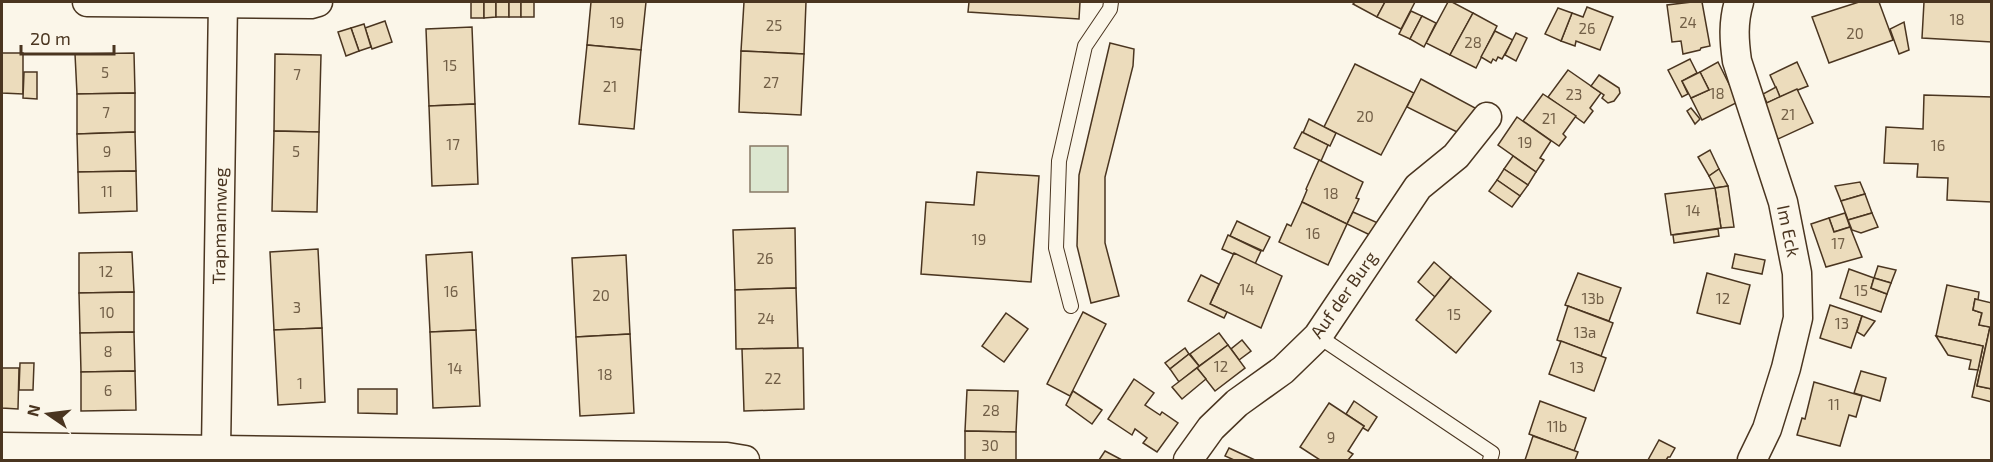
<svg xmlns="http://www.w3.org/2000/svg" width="1993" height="462" font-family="'Exo 2',sans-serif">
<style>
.green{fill:#dce7d0;stroke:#887966;stroke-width:1.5}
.building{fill:#ecdcbc;stroke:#4a3520;stroke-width:1.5}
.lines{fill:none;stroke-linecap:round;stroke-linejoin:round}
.service-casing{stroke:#4a3520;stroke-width:16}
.minor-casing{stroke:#4a3520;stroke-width:31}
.service{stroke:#fbf6e9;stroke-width:14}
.minor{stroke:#fbf6e9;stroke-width:28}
.labels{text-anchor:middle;stroke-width:4.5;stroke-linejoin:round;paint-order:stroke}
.number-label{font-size:15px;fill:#725f47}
.street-label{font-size:18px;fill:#4a3520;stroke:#fbf6e9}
</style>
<rect width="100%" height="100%" fill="#fbf6e9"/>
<rect class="green" x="750" y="146" width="38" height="46"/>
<g class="building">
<rect x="471" y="2" width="13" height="16"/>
<path d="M 484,2 L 496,2 L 496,17 L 484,18 Z"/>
<rect x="496" y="2" width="13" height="15"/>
<rect x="509" y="2" width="12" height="15"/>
<rect x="521" y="2" width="13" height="15"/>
<path d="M 591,2 L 646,2 L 641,50 L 587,45 Z"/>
<path d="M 744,2 L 806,2 L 804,54 L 741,51 Z"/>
<path d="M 969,2 L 1080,2 L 1079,19 L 968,12 Z"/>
<path d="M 1355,2 L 1385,2 L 1377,17 L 1353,4 Z"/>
<path d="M 1385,2 L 1415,2 L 1401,29 L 1377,17 Z"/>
<path d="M 1448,2 L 1452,2 L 1473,13 L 1450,55 L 1426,43 Z"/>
<path d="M 1692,2 L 1702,2 L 1710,46 L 1701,48 L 1700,50 L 1683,54 L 1681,41 L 1672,42 L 1667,5 Z"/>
<path d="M 1859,2 L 1879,2 L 1893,40 L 1829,63 L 1812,17 Z"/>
<path d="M 1924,2 L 1992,2 L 1992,42 L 1922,38 Z"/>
<path d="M 1587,7 L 1613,17 L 1600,50 L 1576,41 L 1575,46 L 1561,41 L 1572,13 L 1583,17 Z"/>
<path d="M 1558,8 L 1572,13 L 1561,41 L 1545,34 Z"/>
<path d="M 1411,11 L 1422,16 L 1410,39 L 1399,34 Z"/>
<path d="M 1473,13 L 1497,26 L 1476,68 L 1450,55 Z"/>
<path d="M 1422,16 L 1436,23 L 1424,47 L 1410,39 Z"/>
<path d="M 385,21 L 392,42 L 372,49 L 365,28 Z"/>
<path d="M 1904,22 L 1909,50 L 1899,54 L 1890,29 Z"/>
<path d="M 364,24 L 371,47 L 359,51 L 351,28 Z"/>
<path d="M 472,27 L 475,104 L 429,106 L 426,29 Z"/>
<path d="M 351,28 L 359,51 L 346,56 L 338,32 Z"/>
<path d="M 1495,31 L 1513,40 L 1502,59 L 1498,57 L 1496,61 L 1493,59 L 1491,63 L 1481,57 Z"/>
<path d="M 1516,33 L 1527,38 L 1516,61 L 1505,55 Z"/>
<path d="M 1110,43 L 1134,49 L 1133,66 L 1105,177 L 1105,243 L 1119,296 L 1091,303 L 1077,246 L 1079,175 Z"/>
<path d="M 587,45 L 641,50 L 634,129 L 579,124 Z"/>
<path d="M 741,51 L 804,54 L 801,115 L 739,112 Z"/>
<path d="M 2,53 L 23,53 L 23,94 L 2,93 Z"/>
<path d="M 134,53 L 135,93 L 77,94 L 75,54 Z"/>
<path d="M 275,54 L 321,55 L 319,132 L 274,131 Z"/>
<path d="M 1690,59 L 1697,73 L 1682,81 L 1688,94 L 1682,97 L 1668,70 Z"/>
<path d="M 1718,62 L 1738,102 L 1702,120 L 1691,98 L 1709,90 L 1700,72 Z"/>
<path d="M 1797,62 L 1808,86 L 1780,97 L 1770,75 Z"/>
<path d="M 1355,64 L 1414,93 L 1381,155 L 1324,127 Z"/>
<path d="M 1568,70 L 1601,93 L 1590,108 L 1593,111 L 1584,123 L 1548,97 Z"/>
<path d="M 24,72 L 37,72 L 37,99 L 23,98 Z"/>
<path d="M 1700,72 L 1709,90 L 1691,98 L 1682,81 Z"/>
<path d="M 1599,75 L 1619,88 L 1620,93 L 1614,101 L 1608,103 L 1602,98 L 1604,95 L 1591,86 Z"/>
<path d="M 1421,79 L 1477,109 L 1463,135 L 1407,107 Z"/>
<path d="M 1776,87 L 1780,97 L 1767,103 L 1763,94 Z"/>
<path d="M 1797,89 L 1813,123 L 1778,139 L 1762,105 Z"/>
<path d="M 135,93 L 135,132 L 77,134 L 77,94 Z"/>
<path d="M 1543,94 L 1576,116 L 1563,134 L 1566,137 L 1559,146 L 1523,121 Z"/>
<path d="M 1924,95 L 1992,97 L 1992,202 L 1947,200 L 1948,178 L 1917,177 L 1918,164 L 1884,163 L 1886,127 L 1923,129 Z"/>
<path d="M 475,104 L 478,184 L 432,186 L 429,106 Z"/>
<path d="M 1691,108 L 1700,119 L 1695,124 L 1687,111 Z"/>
<path d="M 1517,117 L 1551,141 L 1540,158 L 1544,160 L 1536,172 L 1498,145 Z"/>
<path d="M 1309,119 L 1336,133 L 1330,146 L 1303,133 Z"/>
<path d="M 274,131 L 319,132 L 317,212 L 272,211 Z"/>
<path d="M 135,132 L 136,171 L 78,172 L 77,134 Z"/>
<path d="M 1302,132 L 1328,145 L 1321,161 L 1294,148 Z"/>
<path d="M 1710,150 L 1719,169 L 1709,176 L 1698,157 Z"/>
<path d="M 1513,156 L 1536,172 L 1528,185 L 1504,169 Z"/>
<path d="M 1319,160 L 1363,182 L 1356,198 L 1359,199 L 1347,224 L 1302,202 L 1307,190 L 1306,189 Z"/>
<path d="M 1504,169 L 1528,185 L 1520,196 L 1497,180 Z"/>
<path d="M 1719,169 L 1728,186 L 1715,188 L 1709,176 Z"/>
<path d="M 136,171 L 137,211 L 79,213 L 78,172 Z"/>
<path d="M 977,172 L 1039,176 L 1031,282 L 921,274 L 926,202 L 974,205 Z"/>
<path d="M 1497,180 L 1520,196 L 1512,207 L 1489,191 Z"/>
<path d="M 1860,182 L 1865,194 L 1841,201 L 1835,186 Z"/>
<path d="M 1728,186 L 1734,227 L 1721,228 L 1715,188 Z"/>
<path d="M 1715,188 L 1721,228 L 1671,235 L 1665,194 Z"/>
<path d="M 1865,194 L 1872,213 L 1848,220 L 1841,201 Z"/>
<path d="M 1302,202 L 1347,224 L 1328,265 L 1279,242 L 1287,224 L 1291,226 Z"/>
<path d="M 1353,212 L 1378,223 L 1370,235 L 1347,224 Z"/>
<path d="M 1845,213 L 1850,227 L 1834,232 L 1829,218 Z"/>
<path d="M 1872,213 L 1878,227 L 1861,233 L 1852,230 L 1848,220 Z"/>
<path d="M 1829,218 L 1834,232 L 1850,227 L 1862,257 L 1826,267 L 1811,224 Z"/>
<path d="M 1237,221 L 1270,237 L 1263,251 L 1230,236 Z"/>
<path d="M 795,228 L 796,288 L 735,290 L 733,230 Z"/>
<path d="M 1718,229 L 1719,236 L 1674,243 L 1673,235 Z"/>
<path d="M 1228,235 L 1261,251 L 1255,264 L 1222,249 Z"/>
<path d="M 318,249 L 322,328 L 274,330 L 270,252 Z"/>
<path d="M 132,252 L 134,292 L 79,293 L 79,253 Z"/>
<path d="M 472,252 L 476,330 L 430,332 L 426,255 Z"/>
<path d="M 1234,253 L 1282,276 L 1261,328 L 1210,304 Z"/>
<path d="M 1735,254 L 1765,260 L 1762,274 L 1732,268 Z"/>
<path d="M 626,255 L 630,334 L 576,337 L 572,258 Z"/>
<path d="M 1434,262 L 1451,277 L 1435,297 L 1418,282 Z"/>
<path d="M 1878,266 L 1896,270 L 1891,283 L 1874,278 Z"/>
<path d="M 1849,269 L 1874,278 L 1871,288 L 1887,294 L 1881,312 L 1840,298 Z"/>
<path d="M 1578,273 L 1621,288 L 1609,321 L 1565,305 Z"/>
<path d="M 1707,273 L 1750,285 L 1740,324 L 1697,313 Z"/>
<path d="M 1201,275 L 1219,284 L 1210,304 L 1227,312 L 1224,318 L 1188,301 Z"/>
<path d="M 1451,277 L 1491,311 L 1456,353 L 1416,320 Z"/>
<path d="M 1874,278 L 1891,283 L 1887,294 L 1871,288 Z"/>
<path d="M 1947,285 L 1979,292 L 1978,300 L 1975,299 L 1973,310 L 1982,313 L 1979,325 L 1990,327 L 1977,386 L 1992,389 L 1992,402 L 1972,397 L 1983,346 L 1936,336 Z"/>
<path d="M 796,288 L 798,348 L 736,349 L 735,290 Z"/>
<path d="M 134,292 L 134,332 L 80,333 L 79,293 Z"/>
<path d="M 1975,299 L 1992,303 L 1992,389 L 1977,386 L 1990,327 L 1979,325 L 1982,313 L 1973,310 Z"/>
<path d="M 1830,305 L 1862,316 L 1851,348 L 1820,338 Z"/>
<path d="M 1568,306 L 1613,323 L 1601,356 L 1557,340 Z"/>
<path d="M 1083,312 L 1106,324 L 1070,396 L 1047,384 Z"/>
<path d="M 1006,313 L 1028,329 L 1004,362 L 982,346 Z"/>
<path d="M 1862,316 L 1875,321 L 1864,336 L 1857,332 Z"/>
<path d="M 322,328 L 325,402 L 278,405 L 274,330 Z"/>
<path d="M 476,330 L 480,406 L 433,408 L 430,332 Z"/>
<path d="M 134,332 L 135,371 L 81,372 L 80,333 Z"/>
<path d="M 1219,333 L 1228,345 L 1199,366 L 1190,354 Z"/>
<path d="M 630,334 L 634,413 L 580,416 L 576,337 Z"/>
<path d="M 1936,336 L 1983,346 L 1978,370 L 1969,369 L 1971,360 L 1948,355 Z"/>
<path d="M 1242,340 L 1251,351 L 1239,360 L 1231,349 Z"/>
<path d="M 1561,341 L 1606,358 L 1594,391 L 1549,374 Z"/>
<path d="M 1228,345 L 1245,368 L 1215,391 L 1197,368 Z"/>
<path d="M 798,348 L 803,348 L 804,409 L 744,411 L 742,349 Z"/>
<path d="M 1185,348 L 1189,354 L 1170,369 L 1165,363 Z"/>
<path d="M 1189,354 L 1199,366 L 1179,382 L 1170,369 Z"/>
<path d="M 20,363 L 34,363 L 33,390 L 19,390 Z"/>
<path d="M 2,368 L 19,368 L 18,409 L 2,408 Z"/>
<path d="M 1197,368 L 1206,379 L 1182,399 L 1172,387 Z"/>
<path d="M 135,371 L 136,410 L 81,411 L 81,372 Z"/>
<path d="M 1861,371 L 1886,378 L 1880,401 L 1854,393 Z"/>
<path d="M 1134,379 L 1154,393 L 1145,405 L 1160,415 L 1162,412 L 1178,423 L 1157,452 L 1143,443 L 1147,438 L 1135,429 L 1132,435 L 1108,419 Z"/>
<path d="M 1814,382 L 1862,396 L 1856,417 L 1849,415 L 1840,446 L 1797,435 L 1802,418 L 1805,419 Z"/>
<path d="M 358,389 L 397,389 L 397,414 L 358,413 Z"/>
<path d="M 967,390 L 1018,391 L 1016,432 L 965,431 Z"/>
<path d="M 1073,391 L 1102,410 L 1092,424 L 1066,405 Z"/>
<path d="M 1354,401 L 1377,417 L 1368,431 L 1363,428 L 1364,426 L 1346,414 Z"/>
<path d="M 1540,401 L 1586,418 L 1574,451 L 1529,434 Z"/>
<path d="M 1329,403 L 1364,426 L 1348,451 L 1353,454 L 1348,460 L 1320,460 L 1300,447 Z"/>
<path d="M 965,431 L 1016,432 L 1016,460 L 965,460 Z"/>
<path d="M 1533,436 L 1578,452 L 1575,460 L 1525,460 Z"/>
<path d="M 1659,440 L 1675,448 L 1670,457 L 1668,457 L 1666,460 L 1648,460 Z"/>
<path d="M 1229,448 L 1255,460 L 1234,460 L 1225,456 Z"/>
<path d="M 1105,451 L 1122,460 L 1099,460 Z"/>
</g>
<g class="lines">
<defs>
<g id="service">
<path d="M 1071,306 L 1056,248 L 1059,161 L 1085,46 L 1110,9 L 1111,2"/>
<path d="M 1318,336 L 1492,453 L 1490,460"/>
</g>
<g id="minor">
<path d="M 87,2 L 311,4 L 318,2"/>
<path d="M 1739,2 C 1733,22 1734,40 1737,61 L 1783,202 L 1797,273 L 1798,318 L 1786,368 L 1767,429 L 1752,460"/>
<path d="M 2,447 L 727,457 L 745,460"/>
<path d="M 216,450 L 223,2"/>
<path d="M 1188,460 L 1211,428 L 1237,403 L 1283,370 L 1318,336 L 1418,187 L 1456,156 L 1487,117"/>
</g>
</defs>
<use href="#service" class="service-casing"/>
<use href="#minor" class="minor-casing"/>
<use href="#service" class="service"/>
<use href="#minor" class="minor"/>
</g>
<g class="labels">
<g class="number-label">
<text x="1957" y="25">18</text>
<text x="617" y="28">19</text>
<text x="1688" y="28">24</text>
<text x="774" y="31">25</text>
<text x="1587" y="34">26</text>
<text x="1855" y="39">20</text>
<text x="1473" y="48">28</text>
<text x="450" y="71">15</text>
<text x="105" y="78">5</text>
<text x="297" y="80">7</text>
<text x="771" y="88">27</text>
<text x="610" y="92">21</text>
<text x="1717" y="99">18</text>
<text x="1574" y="100">23</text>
<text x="106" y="118">7</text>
<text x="1788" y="120">21</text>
<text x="1365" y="122">20</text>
<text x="1549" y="124">21</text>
<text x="1525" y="148">19</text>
<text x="453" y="150">17</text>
<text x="1938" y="151">16</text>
<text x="107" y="157">9</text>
<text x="296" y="157">5</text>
<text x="107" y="197">11</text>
<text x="1331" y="199">18</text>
<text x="1693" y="216">14</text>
<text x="1313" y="239">16</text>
<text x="979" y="245">19</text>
<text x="1838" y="249">17</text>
<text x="765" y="264">26</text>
<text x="106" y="277">12</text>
<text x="1247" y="295">14</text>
<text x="1861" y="296">15</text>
<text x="451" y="297">16</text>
<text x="601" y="301">20</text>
<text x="1593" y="304">13b</text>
<text x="1723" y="304">12</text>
<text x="297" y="313">3</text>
<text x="107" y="318">10</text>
<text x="1454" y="320">15</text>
<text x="766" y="324">24</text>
<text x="1842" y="329">13</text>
<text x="1585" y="338">13a</text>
<text x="108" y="357">8</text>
<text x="1221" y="372">12</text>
<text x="1577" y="373">13</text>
<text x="455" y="374">14</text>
<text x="605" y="380">18</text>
<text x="773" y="384">22</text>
<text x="300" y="389">1</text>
<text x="108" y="396">6</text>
<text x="1834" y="410">11</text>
<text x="991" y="416">28</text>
<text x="1557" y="432">11b</text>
<text x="1331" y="443">9</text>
<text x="990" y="451">30</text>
</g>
<g class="street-label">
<text transform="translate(220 226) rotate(-89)" y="6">Trapmannweg</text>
<text transform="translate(1788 231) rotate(78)" y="6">Im Eck</text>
<text transform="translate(1344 295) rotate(-55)" y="6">Auf der Burg</text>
</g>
</g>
<rect width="1993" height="462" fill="none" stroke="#4a3520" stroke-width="6"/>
<g transform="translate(48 414) rotate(284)" stroke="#fbf6e9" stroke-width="4.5" paint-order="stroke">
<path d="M0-4.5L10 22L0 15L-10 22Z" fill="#4a3520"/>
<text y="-9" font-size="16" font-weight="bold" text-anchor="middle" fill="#4a3520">N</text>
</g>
<path d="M21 45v9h93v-9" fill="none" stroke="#4a3520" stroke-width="3"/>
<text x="30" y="45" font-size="18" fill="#4a3520" stroke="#fbf6e9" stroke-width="4.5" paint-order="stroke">20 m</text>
</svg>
